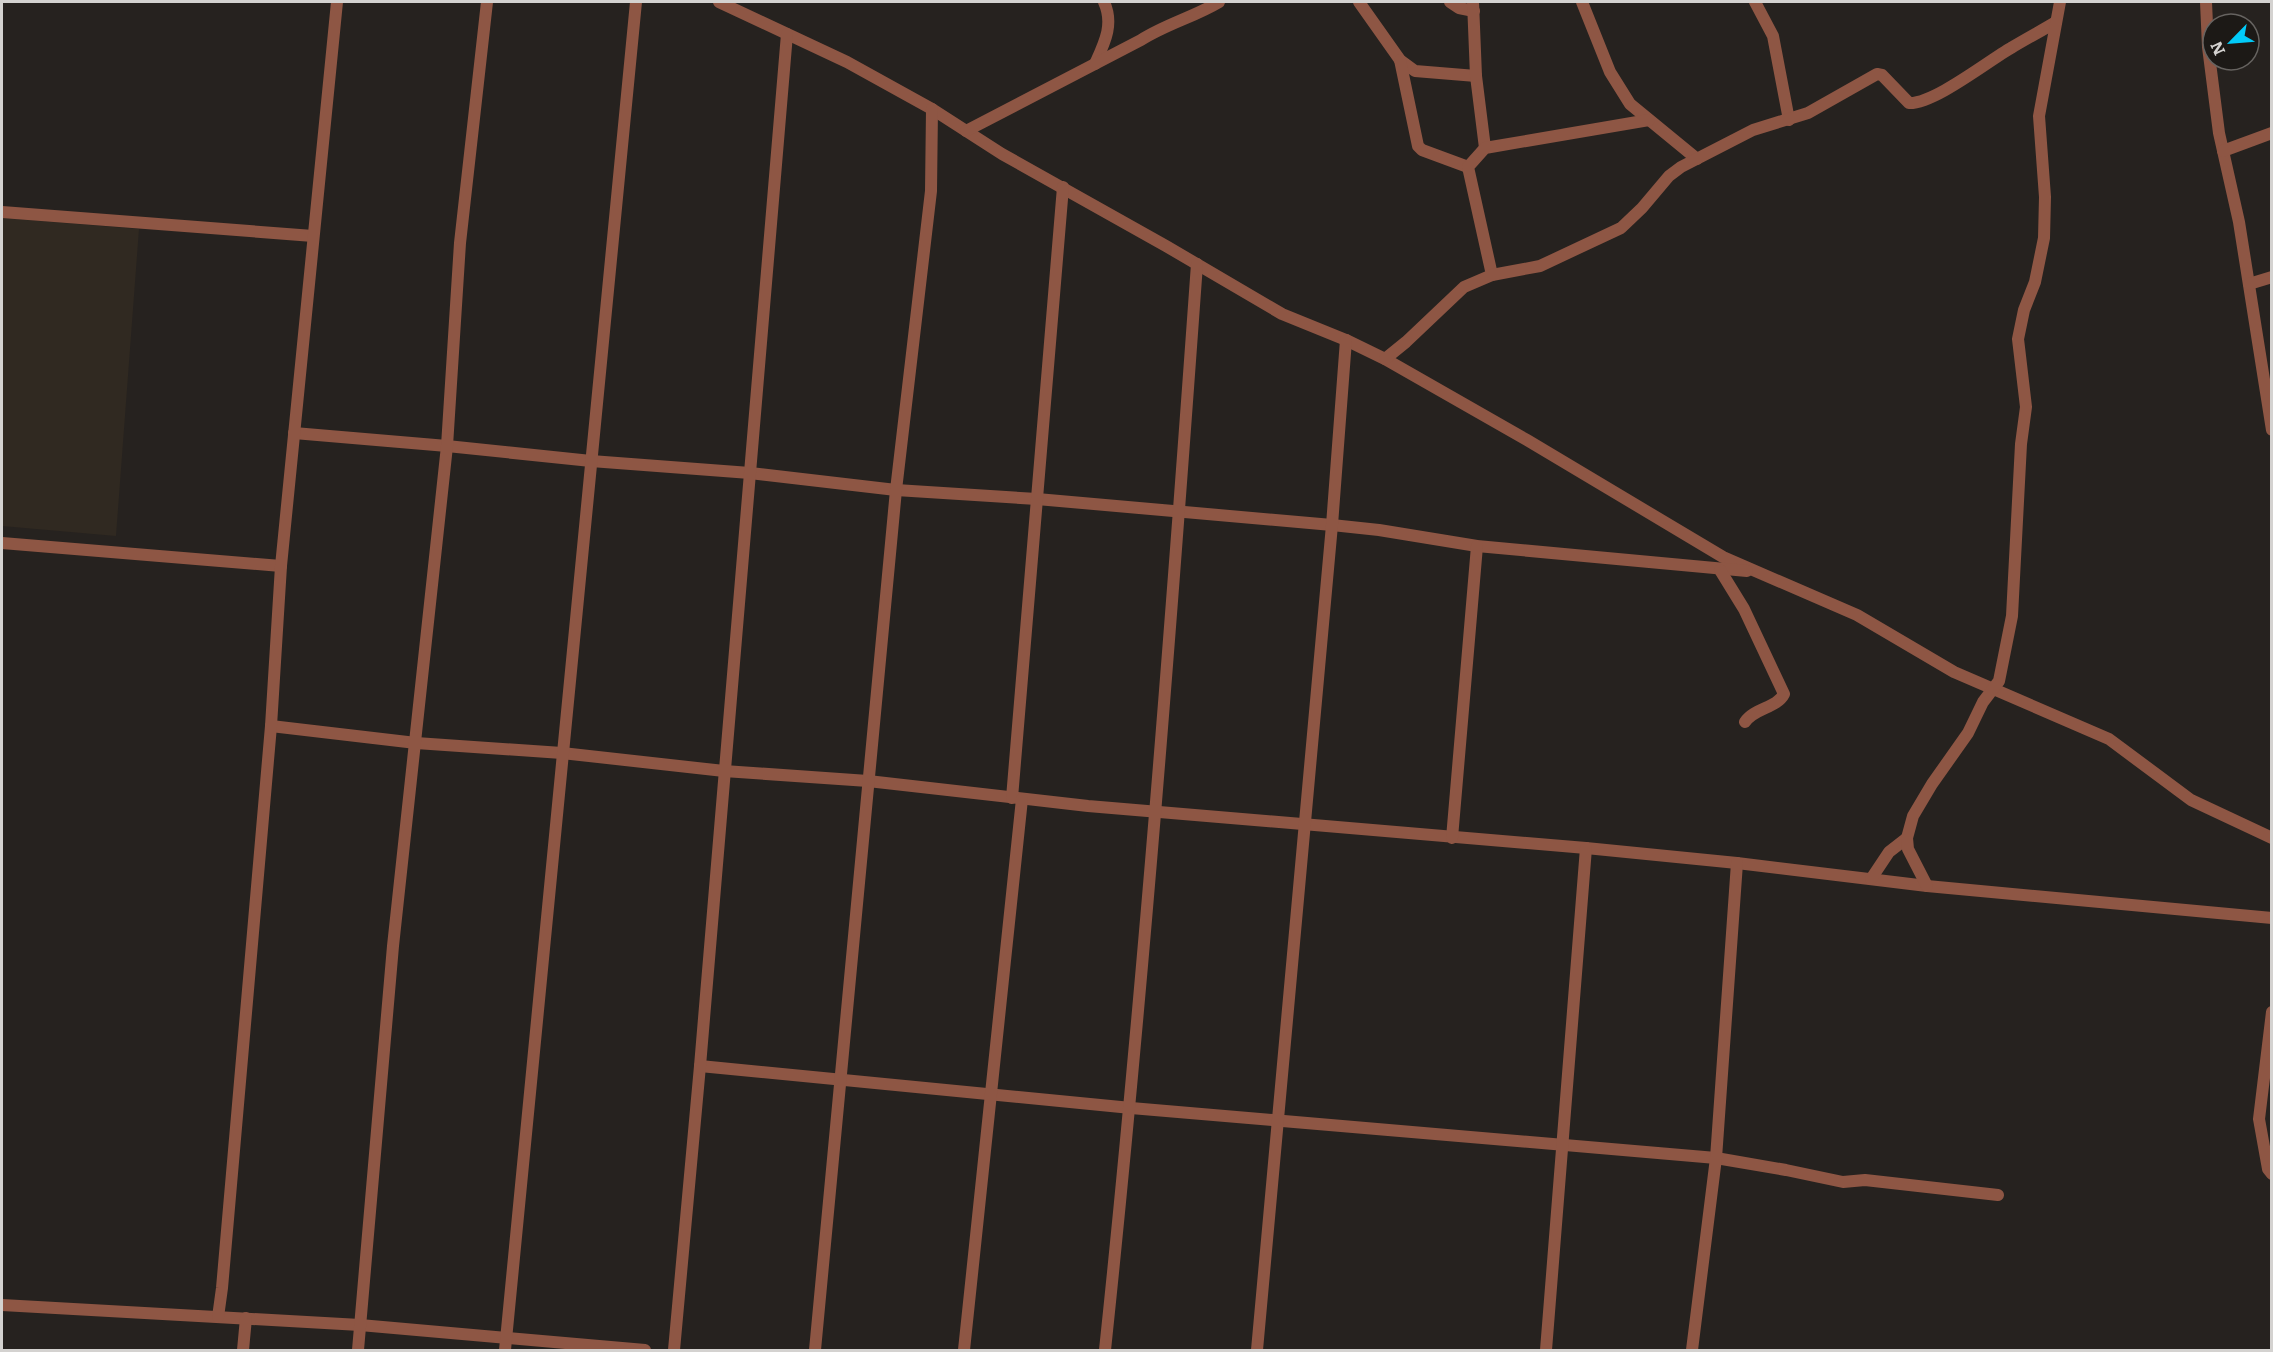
<svg xmlns="http://www.w3.org/2000/svg" width="2273" height="1352" font-family="Literata,serif">
<style>
.built{fill:#302921}
.lines{fill:none;stroke-linecap:round;stroke-linejoin:round}
.street{stroke:#8e5644;stroke-width:12}
</style>
<rect width="100%" height="100%" fill="#26221f"/>
<path class="built" d="M 2,218 L 139,229 L 116,536 L 2,526 Z"/>
<g class="lines">
<g class="street">
<path d="M 719,2 L 847,62 L 932,109 L 1002,154 L 1166,246 L 1282,314 L 1346,340 L 1385,359 L 1527,440 L 1723,557 L 1857,615 L 1954,672 L 2109,739 L 2191,800 L 2272,838"/>
<path d="M 1359,2 L 1400,60 L 1415,71 L 1476,76"/>
<path d="M 1450,2 L 1459,8 L 1474,11"/>
<path d="M 1473,2 L 1476,76 L 1485,148"/>
<path d="M 1582,2 L 1610,72 L 1630,104 L 1697,159"/>
<path d="M 1755,2 L 1773,36 L 1789,120"/>
<path d="M 2206,2 L 2208,47 L 2219,133 L 2239,222 L 2272,430"/>
<path d="M 1400,60 L 1418,146 L 1422,150 L 1468,167"/>
<path d="M 1095,64 C 1105,42 1114,24 1104,2"/>
<path d="M 966,131 L 1141,40 C 1166,24 1194,17 1219,2"/>
<path d="M 2223,151 L 2272,133"/>
<path d="M 2,212 L 313,236"/>
<path d="M 1492,275 L 1468,167 L 1485,148 L 1649,120"/>
<path d="M 2249,284 L 2272,277"/>
<path d="M 1385,359 L 1406,342 L 1464,287 L 1492,275 L 1540,266 L 1621,228 L 1642,208 L 1669,176 L 1681,167 L 1753,130 L 1808,113 L 1877,74 L 1882,75 L 1909,103 C 1934,104 1988,61 2011,48 C 2026,39 2041,31 2056,22"/>
<path d="M 294,433 L 447,446 L 591,461 L 750,473 L 896,490 L 1037,499 L 1332,525 L 1379,530 L 1477,546 L 1747,571"/>
<path d="M 2,543 L 281,566"/>
<path d="M 1720,570 L 1744,609 L 1784,694 C 1777,708 1754,708 1745,722"/>
<path d="M 271,726 L 416,743 L 562,753 L 724,771 L 868,781 L 1088,806 L 1586,848 L 1737,863 L 1927,886 L 2272,918"/>
<path d="M 1012,798 L 1063,187"/>
<path d="M 1452,838 L 1477,546"/>
<path d="M 1871,879 L 1889,852 L 1907,838"/>
<path d="M 1927,886 L 1908,849 L 1907,838 L 1913,816 L 1932,784 L 1968,733 L 1983,702 L 1999,681 L 2012,616 L 2021,444 L 2026,407 L 2018,339 L 2024,310 L 2035,282 L 2044,238 L 2045,197 L 2039,116 L 2060,2"/>
<path d="M 2272,1012 L 2259,1119 L 2268,1169 L 2272,1174"/>
<path d="M 700,1066 L 1131,1108 L 1716,1158 L 1786,1170 L 1843,1182 L 1865,1180 L 1998,1195"/>
<path d="M 2,1305 L 360,1325 L 645,1350"/>
<path d="M 218,1317 L 222,1288 L 271,726 L 281,566 L 337,2"/>
<path d="M 243,1350 L 246,1318"/>
<path d="M 358,1350 L 393,946 L 447,446 L 460,243 L 487,2"/>
<path d="M 505,1350 L 636,2"/>
<path d="M 674,1350 L 700,1066 L 787,34"/>
<path d="M 815,1350 L 896,490 L 931,191 L 932,109"/>
<path d="M 964,1350 L 1022,799"/>
<path d="M 1105,1350 C 1143,989 1171,627 1197,264"/>
<path d="M 1257,1350 L 1332,525 L 1346,340"/>
<path d="M 1546,1350 L 1586,848"/>
<path d="M 1692,1350 L 1716,1158 L 1737,863"/>
</g>
</g>
<rect width="2273" height="1352" fill="none" stroke="#d4d2d0" stroke-width="6"/>
<g transform="translate(2231 42) rotate(245)"><circle r="28" fill="#1c1916" stroke="#666360" stroke-width="1.5"/>
<path d="M0-4.5L10 22L0 15L-10 22Z" fill="#02cbf9"/>
<text y="-9" font-size="16" font-weight="bold" text-anchor="middle" fill="#d4d2d0">N</text>
</g>
</svg>
